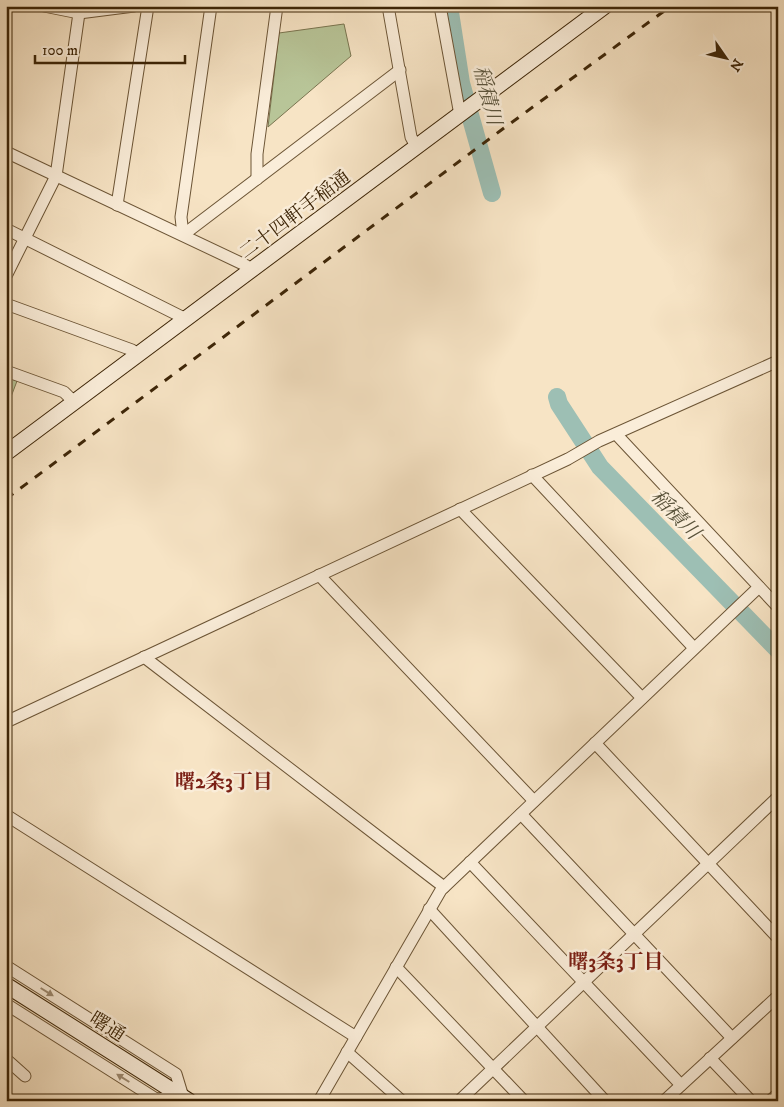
<svg xmlns="http://www.w3.org/2000/svg" width="784" height="1107" font-family="'IM FELL DW Pica','Noto Serif JP',serif">
<style>
.green{fill:#b8c598;stroke:#7a7550}
.lines{fill:none;stroke-linecap:round;stroke-linejoin:round}
.river{stroke:#9dbfb4;stroke-width:18}
.street-casing{stroke:#6c5536;stroke-width:13}
.secondary-casing{stroke:#3d2507;stroke-width:17}
.street{stroke:#faedd9;stroke-width:11}
.secondary{stroke:#faedd9;stroke-width:15}
.rail{stroke:#3d2507;stroke-width:3;stroke-dasharray:9 9;stroke-linecap:butt}
.oneway{fill:#9c8970}
.labels{text-anchor:middle;stroke-width:5;stroke-linejoin:round;paint-order:stroke}
.street-label{font-size:19px;fill:#3d2507;stroke:#faedd9}
.water-label{font-size:20px;font-style:italic;fill:#5a533b;stroke:#faedd9}
.neighbourhood-label{font-size:20px;font-weight:bold;fill:#7a1f14;stroke:#faedd9}
</style>
<rect width="100%" height="100%" fill="#f7e4c5"/>
<filter id="stains"><feTurbulence type="fractalNoise" baseFrequency=".004" numOctaves="4"/><feColorMatrix values="0 0 0 0 .2 0 0 0 0 .09 0 0 0 0 .02 0 0 0 .5 -.17"/></filter>
<radialGradient id="worn" r=".72"><stop offset=".6" stop-color="#630" stop-opacity="0"/><stop offset="1" stop-color="#630" stop-opacity=".3"/></radialGradient>
<g class="green">
<path d="M 344,24 L 351,56 L 268,127 L 279,33 Z"/>
<path d="M 6,377 L 17,381 L 6,410 Z"/>
</g>
<g class="lines">
<g class="river">
<path d="M 449,6 L 461,83 L 492,193"/>
<path d="M 557,397 L 559,404 L 600,467 L 778,650"/>
</g>
<defs>
<g id="street">
<path d="M 44,6 L 79,13 L 134,6"/>
<path d="M 388,6 L 411,137 L 416,146"/>
<path d="M 440,6 L 460,115"/>
<path d="M 6,152 L 245,265 L 253,270"/>
<path d="M 257,179 L 257,154 L 277,6"/>
<path d="M 117,205 L 148,6"/>
<path d="M 6,229 L 186,319"/>
<path d="M 183,235 L 400,70"/>
<path d="M 183,235 L 181,217 L 211,6"/>
<path d="M 6,276 L 56,176 L 80,6"/>
<path d="M 6,304 L 132,350 L 138,355"/>
<path d="M 6,371 L 64,392 L 74,402"/>
<path d="M 616,434 L 778,607"/>
<path d="M 532,475 L 694,648"/>
<path d="M 460,509 L 642,698"/>
<path d="M 319,575 L 534,801"/>
<path d="M 144,657 L 444,887"/>
<path d="M 6,722 L 568,459 L 599,441 L 778,361"/>
<path d="M 595,743 L 778,938"/>
<path d="M 521,814 L 732,1038"/>
<path d="M 6,815 L 356,1037"/>
<path d="M 470,862 L 681,1085"/>
<path d="M 429,909 L 605,1101"/>
<path d="M 6,966 L 176,1074 L 183,1097 L 156,1099 L 6,1004"/>
<path d="M 396,967 L 524,1101"/>
<path d="M 347,1052 L 402,1101"/>
<path d="M 710,1058 L 751,1101"/>
<path d="M 6,1059 L 25,1076"/>
<path d="M 319,1101 L 441,890 L 759,587"/>
<path d="M 459,1101 L 778,797"/>
<path d="M 664,1101 L 778,996"/>
<path d="M 770,1101 L 778,1094"/>
</g>
<g id="secondary">
<path d="M 6,453 L 605,6"/>
<path d="M 6,985 L 189,1101"/>
</g>
</defs>
<use href="#street" class="street-casing"/>
<use href="#secondary" class="secondary-casing"/>
<use href="#street" class="street"/>
<use href="#secondary" class="secondary"/>
<path class="rail" d="M 6,499 L 500,131 L 671,6"/>
</g>
<defs><path id="oneway-solid" d="M-6-.8H1V-3.2L6.5 0L1 3.2V.8H-6Z" transform="scale(1.25)"/></defs>
<g class="oneway">
<use href="#oneway-solid" transform="translate(47 992) rotate(32)"/>
<use href="#oneway-solid" transform="translate(123 1078) rotate(-148)"/>
</g>
<g class="labels">
<g class="street-label">
<text transform="translate(294 214) rotate(-37)" y="7">二十四軒手稲通</text>
<text transform="translate(108 1026) rotate(32)" y="7">曙通</text>
</g>
<g class="water-label">
<text transform="translate(488 95) rotate(76)" y="7">稲積川</text>
<text transform="translate(676 514) rotate(46)" y="7">稲積川</text>
</g>
<g class="neighbourhood-label">
<text x="224" y="788">曙2条3丁目</text>
<text x="616" y="968">曙3条3丁目</text>
</g>
</g>
<rect width="784" height="1107" fill="none" stroke="#f7e4c5" stroke-width="25"/>
<rect x="8" y="8" width="769" height="1092" fill="none" stroke="#3d2507" stroke-width="2.5"/>
<rect x="12" y="12" width="759" height="1082" fill="none" stroke="#3d2507"/>
<g transform="translate(726 58) rotate(124)" stroke="#faedd9" stroke-width="4" paint-order="stroke">
<path d="M0-4L9 19L0 12L-9 19Z" fill="#3d2507"/>
<text y="-8" font-size="14" font-weight="bold" text-anchor="middle" fill="#3d2507">N</text>
</g>
<path d="M35 55v8h150v-8" fill="none" stroke="#3d2507" stroke-width="2.5"/>
<text x="42" y="55" font-size="15" fill="#3d2507" stroke="#faedd9" stroke-width="4" paint-order="stroke">100 m</text>
<rect width="100%" height="100%" filter="url(#stains)"/>
<rect width="100%" height="100%" fill="url(#worn)"/>
</svg>
